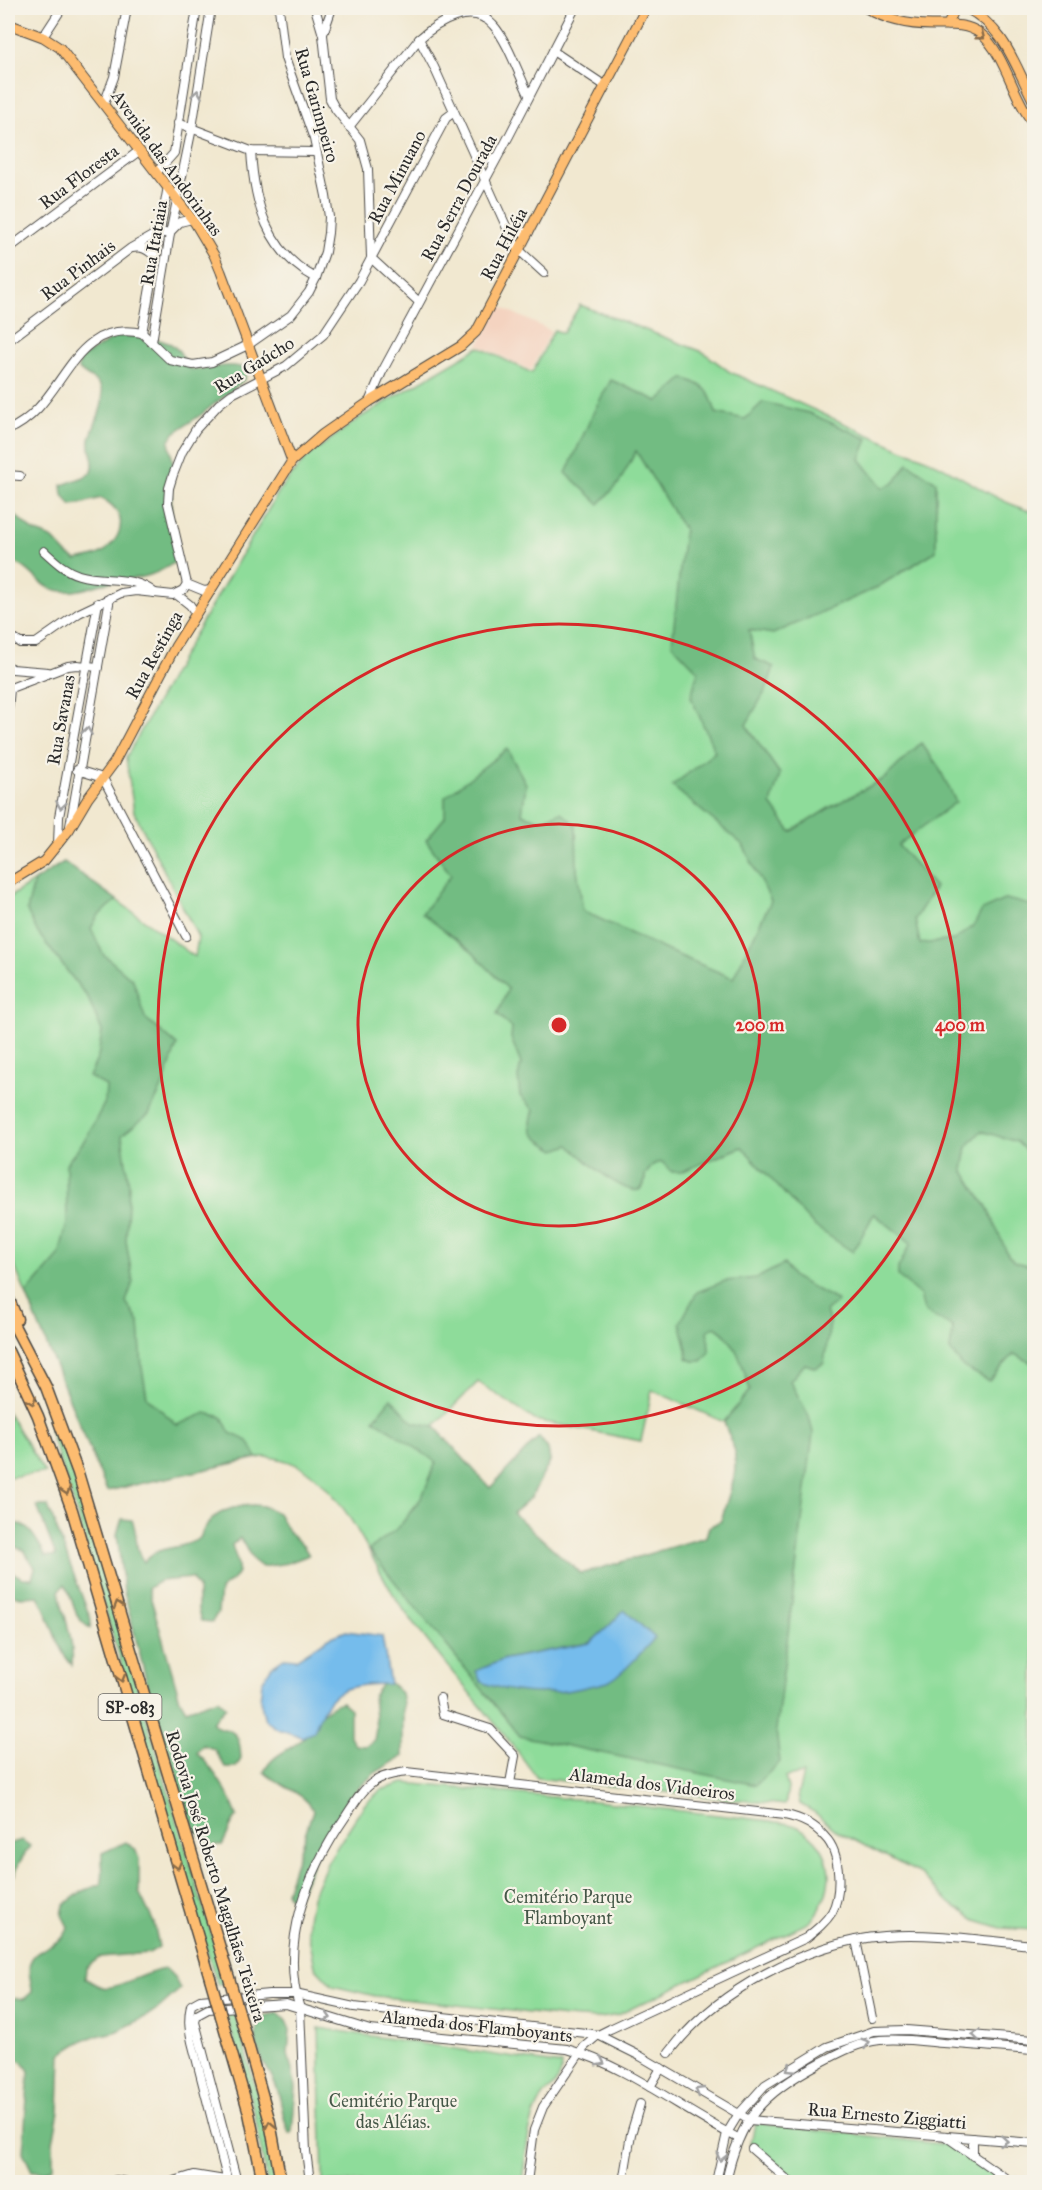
<svg xmlns="http://www.w3.org/2000/svg" width="1042" height="2190" font-family="'IM FELL Great Primer',serif">
<style>
.built{fill:#f4d3c0}
.green{fill:#8edc9a;stroke:#5c8462;stroke-width:1.5;fill-rule:evenodd}
.forest{fill:#72bc82;stroke:#4e7456;stroke-width:1.5;fill-rule:evenodd}
.water{fill:#74bcec;stroke:#50748c;stroke-width:1.5}
.lines{fill:none;stroke-linecap:round;stroke-linejoin:round}
.minor-casing{stroke:#494744;stroke-width:10}
.major-casing{stroke:#494744;stroke-width:11}
.highway-casing{stroke:#494744;stroke-width:13}
.minor{stroke:#fff;stroke-width:8}
.major{stroke:#fdbc6f;stroke-width:9}
.highway{stroke:#fdbc6f;stroke-width:10}
.highway-bridge-casing{stroke:#494744;stroke-width:13;stroke-linecap:butt}
.highway-bridge{stroke:#fdbc6f;stroke-width:10}
.oneway{stroke:#8a6c4a}
.oneway2{stroke:#a0a0a0}
.ring{fill:none;stroke:#d62828;stroke-width:3}
.labels{text-anchor:middle;stroke-width:4.5;stroke-linejoin:round;paint-order:stroke}
.shield{fill:#f7f3e8;stroke:#686764;stroke-width:1.5}
.shield-label{font-size:16px;font-weight:bold;fill:#2b2b2b}
.street-label{font-size:18px;fill:#2b2b2b;stroke:#f7f3e8}
.park-label{font-size:18px;fill:#445747;stroke:#f7f3e8}
.centre{fill:#d62828;stroke:#f7f3e8;stroke-width:3}
.ring-label{font-size:18px;text-anchor:middle;font-weight:bold;fill:#d62828;stroke:#f7f3e8;stroke-width:4.5;stroke-linejoin:round;paint-order:stroke}
</style>
<rect width="100%" height="100%" fill="#f7f3e8"/>
<filter id="ink" filterUnits="userSpaceOnUse"><feTurbulence type="fractalNoise" baseFrequency=".0167" numOctaves="2"/><feDisplacementMap in="SourceGraphic" scale="12" xChannelSelector="R" yChannelSelector="G"/><feConvolveMatrix kernelMatrix="1 2 1 2 8 2 1 2 1" color-interpolation-filters="sRGB"/></filter>
<filter id="wash" filterUnits="userSpaceOnUse"><feTurbulence type="fractalNoise" baseFrequency=".008" numOctaves="4" result="noise"/><feDisplacementMap in="SourceGraphic" scale="24" xChannelSelector="R" yChannelSelector="G"/><feGaussianBlur stdDeviation="1.35" result="paint"/><feColorMatrix in="noise" values="0 0 0 0 0 0 0 0 0 0 0 0 0 0 0 0 0 1.4 0 .05"/><feComposite in="paint" operator="in"/></filter>
<g filter="url(#wash)">
<rect width="100%" height="100%" fill="#f1e8d0"/>
<path class="built" d="M 499,306 L 551,331 L 531,370 L 478,345 Z"/>
<g class="green">
<path d="M 580,305 L 703,352 L 730,372 L 903,450 C 950,464 987,500 1034,512 L 1034,1930 L 1001,1928 L 976,1920 L 951,1904 L 919,1873 L 838,1832 L 814,1812 L 800,1804 L 798,1794 L 803,1774 L 785,1777 L 788,1788 L 785,1805 L 537,1778 C 494,1717 441,1664 399,1603 C 370,1560 354,1509 313,1475 C 299,1464 280,1457 263,1457 L 107,1491 L 8,1250 L 8,898 L 64,862 L 195,957 L 198,937 L 134,812 L 126,758 L 192,639 L 281,488 L 307,457 L 361,417 L 479,347 L 532,373 L 554,330 L 563,333 ZM 478,1382 L 535,1420 L 641,1441 L 652,1390 L 724,1422 L 735,1451 L 735,1475 L 721,1521 L 709,1527 L 706,1537 L 581,1574 L 513,1513 L 531,1497 L 550,1461 L 548,1449 L 539,1437 L 490,1488 L 434,1426 Z"/>
<path d="M 8,1413 L 45,1473 L 8,1477 Z"/>
<path d="M 57,1427 L 65,1448 L 226,1983 L 217,1984 L 70,1491 L 49,1430 Z"/>
<path d="M 404,1783 L 595,1801 L 770,1821 C 779,1823 790,1823 798,1827 C 838,1850 836,1890 810,1922 L 618,2015 L 595,2019 L 566,2017 L 375,1996 L 333,1986 L 315,1967 L 308,1932 L 308,1918 L 312,1897 L 328,1861 L 364,1805 L 381,1790 Z"/>
<path d="M 234,2010 L 269,2137 L 277,2182 L 267,2182 L 255,2115 L 226,2012 Z"/>
<path d="M 319,2028 L 562,2065 C 561,2085 550,2085 541,2100 C 527,2124 526,2155 522,2182 L 323,2182 Z"/>
<path d="M 755,2123 L 950,2145 L 1006,2182 L 797,2182 L 751,2143 Z"/>
</g>
<g class="forest">
<path d="M 117,336 L 148,336 L 171,344 L 179,351 L 190,369 C 210,371 226,361 246,369 L 245,379 L 202,414 L 174,433 L 169,442 L 173,463 L 171,507 L 175,562 C 168,567 159,572 150,575 C 139,579 126,579 114,581 C 93,585 72,597 50,588 C 36,582 24,560 8,563 L 8,509 L 32,530 L 53,539 L 68,555 L 76,560 C 87,558 100,556 108,548 C 127,530 124,510 101,498 L 80,504 L 70,505 L 63,495 L 62,485 L 84,477 L 92,472 C 96,457 88,453 90,440 C 93,424 107,405 101,389 C 98,379 85,377 78,368 L 81,358 Z"/>
<path d="M 684,378 C 708,387 709,390 716,413 L 745,419 L 763,402 L 809,413 L 868,439 L 860,459 L 883,488 L 895,482 L 908,463 L 936,482 L 936,551 L 876,588 L 773,634 L 749,630 L 755,659 L 774,667 L 766,690 L 746,725 L 780,774 L 771,804 L 791,832 L 829,808 L 885,778 L 921,743 L 938,766 L 956,802 L 898,845 L 935,887 L 915,919 L 920,944 L 954,940 L 974,925 L 982,910 L 1006,899 L 1034,906 L 1034,1159 L 1017,1142 L 981,1131 L 967,1147 L 963,1170 L 988,1209 L 1008,1255 L 1016,1262 L 1034,1267 L 1034,1364 L 1014,1354 L 989,1381 L 962,1366 L 950,1350 L 953,1328 C 940,1315 922,1321 921,1296 L 898,1276 L 898,1268 L 911,1243 L 874,1214 L 853,1252 L 814,1226 L 742,1147 L 681,1172 L 672,1172 L 662,1162 L 654,1164 L 645,1175 C 647,1220 578,1153 569,1145 L 556,1150 C 537,1139 525,1134 534,1110 L 520,1096 L 518,1077 L 521,1064 L 511,1038 L 512,1028 L 497,1014 L 508,989 L 473,953 L 422,913 L 451,875 L 426,840 L 445,817 L 445,797 L 507,749 L 526,784 L 522,814 L 541,820 L 561,812 L 576,825 L 577,869 L 583,911 L 668,951 L 733,978 L 771,901 L 743,845 L 672,786 L 715,752 L 691,697 L 698,671 L 672,644 L 684,530 L 636,451 L 619,483 L 599,504 L 566,473 L 596,407 L 611,380 L 658,401 Z"/>
<path d="M 64,862 L 117,900 L 98,916 L 91,928 L 103,954 L 133,980 L 145,1018 L 177,1045 L 164,1083 L 149,1114 L 122,1135 L 129,1185 L 126,1241 L 133,1282 L 126,1302 L 139,1322 L 142,1368 L 147,1397 L 177,1425 L 206,1413 L 222,1417 L 230,1433 L 248,1441 L 257,1458 L 107,1491 L 26,1294 L 59,1256 L 67,1223 L 66,1164 L 86,1138 L 105,1102 L 106,1086 L 89,1077 L 98,1057 L 102,1031 L 88,998 L 38,933 L 27,911 L 34,881 Z"/>
<path d="M 784,1264 L 793,1277 L 838,1301 L 826,1311 L 830,1323 L 824,1363 L 816,1368 L 805,1364 L 790,1381 L 809,1416 L 813,1433 L 776,1730 L 780,1762 L 756,1785 L 520,1736 L 369,1550 L 399,1527 L 422,1497 L 436,1462 L 374,1419 L 391,1398 L 413,1422 L 434,1426 L 490,1488 L 539,1437 L 548,1449 L 550,1461 L 531,1497 L 513,1513 L 581,1574 L 706,1537 L 709,1527 L 721,1521 L 735,1475 L 735,1451 L 724,1422 L 750,1390 C 743,1367 737,1340 715,1327 L 708,1330 L 709,1353 L 702,1361 L 693,1361 L 687,1358 C 688,1345 683,1336 680,1323 L 697,1292 L 725,1281 L 757,1278 ZM 624,1610 L 654,1637 L 633,1660 L 476,1671 L 505,1659 L 590,1643 L 609,1626 Z"/>
<path d="M 253,1505 L 263,1506 L 278,1513 L 288,1531 L 304,1547 L 309,1555 L 288,1563 L 262,1567 L 253,1560 L 240,1538 L 232,1545 C 234,1555 243,1569 235,1577 C 231,1582 225,1585 220,1590 L 218,1612 L 212,1622 L 201,1621 L 198,1610 L 198,1588 L 192,1578 L 160,1581 L 148,1588 L 180,1700 L 186,1710 L 218,1699 L 226,1707 L 212,1722 C 223,1733 221,1726 230,1731 C 241,1736 240,1749 241,1759 L 236,1767 L 225,1767 L 214,1749 L 203,1745 L 197,1753 C 214,1769 230,1795 237,1816 C 230,1825 228,1835 222,1845 L 211,1845 L 196,1831 L 186,1812 L 157,1722 L 124,1592 L 117,1534 L 122,1519 L 132,1520 C 139,1536 133,1548 144,1562 C 158,1543 179,1552 200,1538 C 208,1515 229,1506 253,1505 Z"/>
<path d="M 37,1506 L 48,1506 L 91,1620 L 90,1628 C 71,1616 75,1601 65,1584 L 59,1591 C 63,1616 75,1639 72,1665 C 54,1646 52,1618 38,1596 C 32,1596 23,1598 17,1596 C 5,1594 6,1580 12,1572 L 22,1578 L 32,1578 L 35,1568 L 24,1550 L 8,1545 L 8,1524 C 28,1519 37,1541 46,1556 L 56,1556 Z"/>
<path d="M 386,1679 L 401,1693 L 403,1704 L 403,1756 L 375,1773 L 349,1797 L 327,1833 L 294,1905 L 286,1892 L 313,1810 C 304,1792 280,1787 264,1772 C 272,1754 288,1752 302,1739 C 319,1725 315,1710 342,1702 L 350,1709 L 350,1736 L 355,1745 L 366,1746 L 374,1740 L 376,1729 L 373,1696 Z"/>
<path d="M 22,1840 L 30,1846 L 19,1863 L 14,1876 L 8,1878 L 8,1844 Z"/>
<path d="M 126,1842 L 135,1849 L 139,1859 L 139,1892 L 154,1923 L 159,1947 L 149,1953 L 100,1957 L 86,1968 L 85,1978 C 90,1981 96,1985 102,1987 C 114,1991 148,1970 166,1969 L 174,1977 L 180,1989 L 159,2008 L 145,2017 L 118,2031 L 85,2039 L 61,2054 L 59,2111 L 53,2142 L 53,2167 L 44,2172 L 32,2171 L 23,2152 L 29,2071 L 23,2062 L 8,2056 L 8,1997 L 24,1999 L 32,1992 C 32,1983 27,1972 30,1963 C 34,1949 55,1946 64,1936 C 66,1933 67,1930 68,1927 L 62,1915 L 64,1905 L 81,1892 L 101,1884 C 105,1873 101,1865 102,1853 Z"/>
<path d="M 278,2013 L 286,2021 L 290,2030 L 288,2054 L 296,2087 L 292,2133 L 289,2133 C 283,2120 282,2105 278,2091 C 269,2062 248,2055 259,2020 L 268,2015 Z"/>
</g>
<g class="water">
<path d="M 624,1610 L 655,1638 C 642,1651 624,1674 608,1682 C 602,1684 595,1685 590,1686 C 553,1696 517,1696 481,1682 L 476,1671 L 505,1659 L 590,1643 L 609,1626 Z"/>
<path d="M 346,1631 L 382,1636 L 390,1684 C 345,1685 329,1686 314,1732 L 302,1737 L 278,1729 L 265,1720 L 260,1700 L 262,1682 L 272,1666 L 284,1658 L 296,1659 L 329,1638 Z"/>
</g>
</g>
<g filter="url(#ink)">
<g class="lines">
<defs>
<g id="minor">
<path d="M 315,8 L 323,35 L 330,99 L 336,110 L 360,140 L 368,169 L 371,257"/>
<path d="M 484,18 L 489,8"/>
<path d="M 323,34 L 332,8"/>
<path d="M 43,37 L 62,8"/>
<path d="M 419,39 L 434,67 L 511,237 L 519,250 L 544,273"/>
<path d="M 553,51 L 604,85"/>
<path d="M 104,104 L 114,77 L 127,8"/>
<path d="M 178,123 L 251,151 L 315,152"/>
<path d="M 349,127 L 419,39 C 437,23 472,1 493,25 C 507,40 519,75 529,95"/>
<path d="M 251,151 C 254,203 267,252 316,278"/>
<path d="M 474,155 L 490,159 L 497,157"/>
<path d="M 157,172 L 174,153 L 197,8"/>
<path d="M 172,230 L 180,222 L 192,219"/>
<path d="M 509,232 L 529,232"/>
<path d="M 132,248 C 143,246 147,250 155,256"/>
<path d="M 8,249 L 139,151"/>
<path d="M 371,258 L 419,302"/>
<path d="M 142,333 L 170,360 L 193,365 L 212,362 L 248,345 L 291,315 L 309,292 L 316,278 L 325,252 L 328,233 L 329,217 L 326,196 L 314,139 L 285,58 L 279,8"/>
<path d="M 142,333 L 168,186"/>
<path d="M 8,341 L 131,248 L 159,232 L 170,234"/>
<path d="M 152,342 L 170,234 L 192,128 L 211,8"/>
<path d="M 369,402 L 382,372 L 509,136 L 575,8"/>
<path d="M 8,430 C 66,406 68,318 142,333"/>
<path d="M 8,475 L 20,476"/>
<path d="M 44,551 C 55,561 65,571 79,575 C 105,583 132,574 155,593"/>
<path d="M 187,584 L 168,503 L 169,488 L 173,475 L 182,452 L 196,429 L 219,404 L 232,394 L 286,366 L 323,335 L 359,281 L 446,118 L 454,112"/>
<path d="M 187,584 L 204,591 L 211,590"/>
<path d="M 176,594 L 190,605 L 196,614"/>
<path d="M 8,635 L 20,643 L 36,643 L 79,613 L 121,593 L 136,591 L 173,595 L 183,590 L 187,584"/>
<path d="M 8,666 L 12,669 L 48,672"/>
<path d="M 8,689 L 68,666 L 77,665 L 98,667"/>
<path d="M 8,710 L 10,689"/>
<path d="M 77,770 L 103,778 L 186,936"/>
<path d="M 70,826 L 110,598"/>
<path d="M 58,844 L 59,817 L 98,603"/>
<path d="M 440,1698 L 443,1714 L 490,1729 L 515,1756 L 510,1783"/>
<path d="M 856,1940 L 872,2018"/>
<path d="M 409,2034 L 412,2013"/>
<path d="M 669,2053 C 715,1991 808,1942 884,1936 C 934,1932 985,1941 1034,1945"/>
<path d="M 650,2087 L 661,2068"/>
<path d="M 945,2136 L 1011,2182"/>
<path d="M 973,2138 L 973,2156"/>
<path d="M 752,2149 L 790,2182"/>
<path d="M 108,2182 L 116,2180 L 126,2182"/>
<path d="M 171,2182 L 194,2175 L 231,2181"/>
<path d="M 228,2182 L 192,2042 C 189,2028 188,2019 191,2005 L 200,2000 L 269,1994 L 295,1994 L 354,2007 L 586,2033 L 598,2035 L 640,2056 L 749,2120 L 1034,2143"/>
<path d="M 237,2182 L 195,2022 L 197,2015 L 208,2009 L 286,2004 L 370,2030 L 567,2049 C 630,2067 681,2110 738,2138"/>
<path d="M 310,2182 L 306,2151 L 300,2009 C 279,1942 308,1871 346,1816 C 354,1804 362,1789 375,1781 C 384,1775 395,1774 406,1772 L 785,1815 C 800,1818 815,1825 825,1837 C 841,1853 842,1893 832,1912 C 825,1923 816,1930 806,1938 L 610,2029 L 598,2035 L 584,2047 L 543,2107 L 534,2130 L 527,2182"/>
<path d="M 623,2182 L 631,2134 L 640,2104"/>
<path d="M 716,2182 L 727,2133 L 738,2115 L 765,2085 L 827,2047 L 874,2031 L 906,2030 L 1034,2040"/>
<path d="M 726,2182 C 739,2118 763,2093 820,2063 C 839,2053 859,2042 880,2040 C 901,2038 922,2041 943,2043 C 974,2045 1004,2048 1034,2050"/>
</g>
<g id="major">
<path d="M 866,8 C 886,20 908,25 932,25 C 949,25 966,23 981,34 C 1005,53 1013,99 1034,124"/>
<path d="M 966,8 C 1006,29 1014,64 1034,102"/>
<path d="M 8,24 L 43,37 L 60,48 L 195,223 L 214,255 L 221,272 L 292,461"/>
<path d="M 948,25 L 955,8"/>
<path d="M 8,883 L 44,861 L 69,830 L 88,798 L 114,763 L 175,647 L 292,461 L 323,434 L 369,402 L 461,346 L 476,332 L 646,8"/>
</g>
<g id="highway">
<path d="M 8,1297 L 17,1319"/>
<path d="M 8,1314 L 46,1387 L 78,1473 L 229,1978"/>
<path d="M 8,1351 L 38,1416 L 72,1510 L 210,1978"/>
<path d="M 239,2012 L 270,2122 L 281,2182"/>
<path d="M 221,2016 L 249,2113 L 263,2182"/>
</g>
</defs>
<use href="#minor" class="minor-casing"/>
<use href="#major" class="major-casing"/>
<use href="#highway" class="highway-casing"/>
<use href="#minor" class="minor"/>
<use href="#major" class="major"/>
<use href="#highway" class="highway"/>
<defs>
<g id="highway-bridge">
<path d="M 210,1978 L 221,2016"/>
<path d="M 229,1978 L 239,2012"/>
</g>
</defs>
<use href="#highway-bridge" class="highway-bridge-casing"/>
<use href="#highway-bridge" class="highway-bridge"/>
</g>
<defs><path id="oneway-chevron" d="M-2-3.5L2.5 0L-2 3.5" fill="none" stroke-width="1.6" stroke-linecap="round" stroke-linejoin="round" transform="scale(1.5)"/></defs>
<g class="oneway">
<use href="#oneway-chevron" transform="translate(981 36) rotate(38)"/>
<use href="#oneway-chevron" transform="translate(32 1401) rotate(67)"/>
<use href="#oneway-chevron" transform="translate(66 1491) rotate(72)"/>
<use href="#oneway-chevron" transform="translate(118 1605) rotate(-107)"/>
<use href="#oneway-chevron" transform="translate(121 1678) rotate(74)"/>
<use href="#oneway-chevron" transform="translate(177 1865) rotate(74)"/>
<use href="#oneway-chevron" transform="translate(270 2125) rotate(-102)"/>
</g>
<g class="oneway2">
<use href="#oneway-chevron" transform="translate(197 94) rotate(-81)"/>
<use href="#oneway-chevron" transform="translate(87 731) rotate(-81)"/>
<use href="#oneway-chevron" transform="translate(61 805) rotate(100)"/>
<use href="#oneway-chevron" transform="translate(327 2017) rotate(16)"/>
<use href="#oneway-chevron" transform="translate(976 2035) rotate(-175)"/>
<use href="#oneway-chevron" transform="translate(866 2043) rotate(-17)"/>
<use href="#oneway-chevron" transform="translate(601 2062) rotate(26)"/>
<use href="#oneway-chevron" transform="translate(790 2069) rotate(147)"/>
<use href="#oneway-chevron" transform="translate(699 2091) rotate(-149)"/>
<use href="#oneway-chevron" transform="translate(1004 2141) rotate(5)"/>
<use href="#oneway-chevron" transform="translate(721 2157) rotate(104)"/>
</g>
</g>
<g class="ring">
<circle cx="559" cy="1025" r="201"/>
<circle cx="559" cy="1025" r="401"/>
</g>
<g class="labels">
<rect class="shield" x="98.5" y="1694" width="63" height="26" rx="4.5"/>
<g class="shield-label">
<text x="130" y="1713">SP-083</text>
</g>
<g class="street-label">
<text transform="translate(317 105) rotate(74)" y="6">Rua Garimpeiro</text>
<text transform="translate(167 163) rotate(54)" y="6">Avenida das Andorinhas</text>
<text transform="translate(79 177) rotate(-37)" y="6">Rua Floresta</text>
<text transform="translate(397 177) rotate(-62)" y="6">Rua Minuano</text>
<text transform="translate(459 198) rotate(-62)" y="6">Rua Serra Dourada</text>
<text transform="translate(154 243) rotate(-80)" y="6">Rua Itatiaia</text>
<text transform="translate(504 244) rotate(-62)" y="6">Rua Hiléia</text>
<text transform="translate(78 270) rotate(-37)" y="6">Rua Pinhais</text>
<text transform="translate(254 365) rotate(-32)" y="6">Rua Gaúcho</text>
<text transform="translate(154 655) rotate(-61)" y="6">Rua Restinga</text>
<text transform="translate(61 720) rotate(-80)" y="6">Rua Savanas</text>
<text transform="translate(652 1784) rotate(7)" y="6">Alameda dos Vidoeiros</text>
<text transform="translate(216 1876) rotate(73)" y="6">Rodovia José Roberto Magalhães Teixeira</text>
<text transform="translate(477 2026) rotate(6)" y="6">Alameda dos Flamboyants</text>
<text transform="translate(887 2116) rotate(5)" y="6">Rua Ernesto Ziggiatti</text>
</g>
<g class="park-label">
<text x="568" y="1903">Cemitério Parque<tspan x="568" dy="21">Flamboyant</tspan></text>
<text x="393" y="2107">Cemitério Parque<tspan x="393" dy="21">das Aléias.</tspan></text>
</g>
</g>
<circle cx="559" cy="1025" r="9" class="centre"/>
<g class="ring-label">
<text x="760" y="1031">200 m</text>
<text x="960" y="1031">400 m</text>
</g>
<rect width="1042" height="2190" fill="none" stroke="#f7f3e8" stroke-width="30"/>
</svg>
